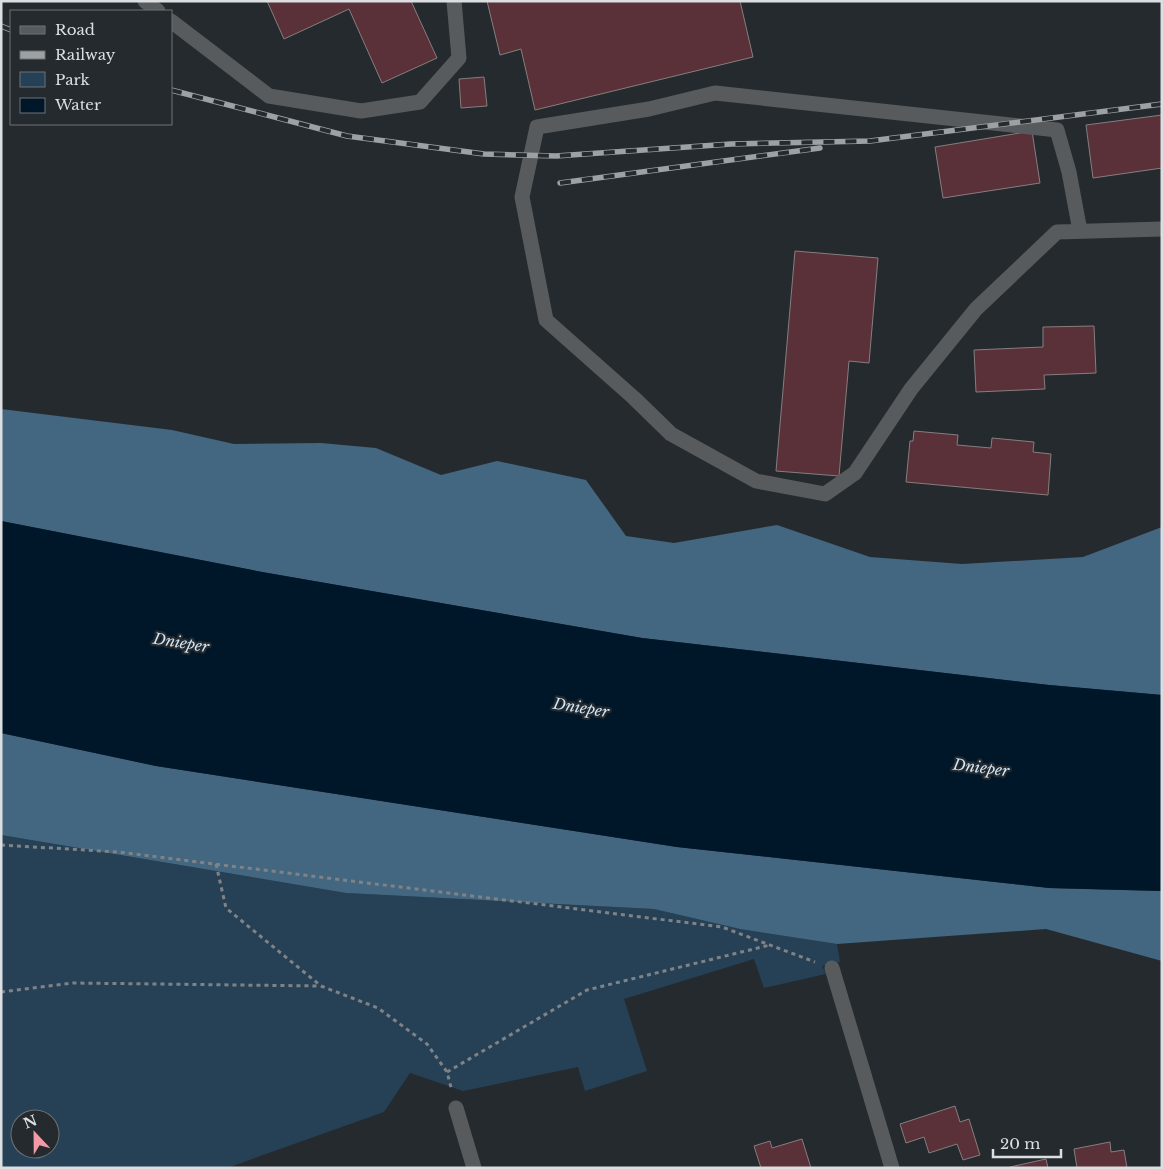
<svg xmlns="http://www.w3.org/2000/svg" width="1163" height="1169" font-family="'Libre Baskerville',serif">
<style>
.green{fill:#264156;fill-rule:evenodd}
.forest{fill:#436681}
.water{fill:#001729}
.building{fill:#5a3138;stroke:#867e7e}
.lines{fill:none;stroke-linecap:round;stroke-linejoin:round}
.path{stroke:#7f8387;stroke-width:3;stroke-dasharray:4 4;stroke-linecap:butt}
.minor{stroke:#585b5d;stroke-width:15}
.rail-casing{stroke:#9da1a4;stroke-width:5.5}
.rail{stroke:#252a2e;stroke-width:4;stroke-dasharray:11;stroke-linecap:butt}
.labels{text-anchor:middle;stroke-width:4.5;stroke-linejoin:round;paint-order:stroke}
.water-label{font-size:15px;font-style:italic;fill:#d1e8fb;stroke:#252a2e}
</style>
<rect width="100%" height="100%" fill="#252a2e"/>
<path class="green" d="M 1,835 L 346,893 L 654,909 L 740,929 L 837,944 L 840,962 L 822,966 L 826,974 L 764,988 L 754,959 L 624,999 L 647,1071 L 585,1091 L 578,1067 L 463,1091 L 410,1073 L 384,1112 L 227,1168 L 1,1168 ZM 20,1119 L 50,1119 L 50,1149 L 20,1149 Z"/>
<g class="forest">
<path d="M 1,409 L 172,430 L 234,444 L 321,443 L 376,448 L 441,475 L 497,461 L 586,480 L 626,536 L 674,543 L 777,525 L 870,557 L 962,564 L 1083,557 L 1162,527 L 1162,695 L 1049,685 L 642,638 L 262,572 L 1,521 Z"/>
<path d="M 1,733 L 156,766 L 677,847 L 1049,888 L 1162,891 L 1162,961 L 1046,929 L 837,944 L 740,929 L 654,909 L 346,893 L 1,835 Z"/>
</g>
<path class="water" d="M 1,521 L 262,572 L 642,638 L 1049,685 L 1162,695 L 1162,891 L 1049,888 L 677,847 L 156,766 L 1,733 Z"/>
<g class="building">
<path d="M 267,1 L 411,1 L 437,58 L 382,83 L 349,9 L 284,39 Z"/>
<path d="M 487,1 L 740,1 L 753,57 L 535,110 L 521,49 L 500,55 Z"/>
<path d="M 484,77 L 487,106 L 461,108 L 459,79 Z"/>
<path d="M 1162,115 L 1162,168 L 1093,178 L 1086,125 Z"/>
<path d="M 1032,131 L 1040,183 L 943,198 L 935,147 Z"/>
<path d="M 795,251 L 878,258 L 869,363 L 849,361 L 839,476 L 776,471 Z"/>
<path d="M 1094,326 L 1096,373 L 1044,375 L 1045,389 L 976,392 L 974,350 L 1043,347 L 1043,327 Z"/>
<path d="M 914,431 L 958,435 L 957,445 L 991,448 L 992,438 L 1034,442 L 1033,452 L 1051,454 L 1048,495 L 906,482 L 910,441 L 913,441 Z"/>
<path d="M 955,1106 L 960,1122 L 969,1119 L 980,1155 L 963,1160 L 957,1144 L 929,1153 L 924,1137 L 906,1143 L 900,1124 Z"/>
<path d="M 802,1139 L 811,1168 L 761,1168 L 754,1146 L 770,1141 L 772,1148 Z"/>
<path d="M 1110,1142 L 1111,1152 L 1124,1150 L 1127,1168 L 1077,1168 L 1074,1149 Z"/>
<path d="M 1046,1159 L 1048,1168 L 1010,1168 L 1010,1167 Z"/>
</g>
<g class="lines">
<g class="path">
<path d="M 1,845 L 118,852 L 722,927 L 815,962"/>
<path d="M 216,864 L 226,908 L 321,986 L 378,1008 L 427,1044 L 447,1072 L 452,1091"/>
<path d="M 1,992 L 73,983 L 320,986"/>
<path d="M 447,1072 L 587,990 L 770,945"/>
</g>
<g class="minor">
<path d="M 145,1 L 158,11"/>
<path d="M 171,21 L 269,96 L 361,111 L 420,102 L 459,58 L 454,1"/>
<path d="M 1080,231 L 1069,172 L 1057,130 L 715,93 L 649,109 L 537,127 L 522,197 L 546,320 L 634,398 L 671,434 L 756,481 L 825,494 L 855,473 L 911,389 L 976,309 L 1057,232 C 1092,231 1127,230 1162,229"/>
<path d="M 832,968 L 892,1168"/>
<path d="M 456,1108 L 474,1168"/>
</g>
<defs>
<g id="rail">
<path d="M 1,26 L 11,30"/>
<path d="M 171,90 L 347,136 L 484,154 L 556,156 L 731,144 L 870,141 L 1162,104"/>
<path d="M 560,183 L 820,148"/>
</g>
</defs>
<use href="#rail" class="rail-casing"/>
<use href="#rail" class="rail"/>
</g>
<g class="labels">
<g class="water-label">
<text transform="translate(181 643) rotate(9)" y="5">Dnieper</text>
<text transform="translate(581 708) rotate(9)" y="5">Dnieper</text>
<text transform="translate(981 768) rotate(7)" y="5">Dnieper</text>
</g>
</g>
<rect width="1163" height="1169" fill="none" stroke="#dcdfe2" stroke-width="5"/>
<rect x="10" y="10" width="162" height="115" fill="#252a2e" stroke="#6e7276"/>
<rect x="20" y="26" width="25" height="8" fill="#585b5d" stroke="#6e7276"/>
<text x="55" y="35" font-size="15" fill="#dcdfe2">Road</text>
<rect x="20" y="51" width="25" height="8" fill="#9da1a4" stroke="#6e7276"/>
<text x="55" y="60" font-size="15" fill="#dcdfe2">Railway</text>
<rect x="20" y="72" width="25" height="15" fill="#264156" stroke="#6e7276"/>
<text x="55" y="85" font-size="15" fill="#dcdfe2">Park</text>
<rect x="20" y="98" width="25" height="15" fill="#001729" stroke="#6e7276"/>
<text x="55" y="110" font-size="15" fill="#dcdfe2">Water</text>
<g transform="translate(35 1134) rotate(338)"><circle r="24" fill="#252a2e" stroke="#6e7276"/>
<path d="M0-4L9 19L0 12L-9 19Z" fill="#f39aa7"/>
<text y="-8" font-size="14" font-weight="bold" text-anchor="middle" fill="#dcdfe2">N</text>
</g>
<path d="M993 1149v8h68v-8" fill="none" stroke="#dcdfe2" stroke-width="2.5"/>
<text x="1000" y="1149" font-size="15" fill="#dcdfe2" stroke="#252a2e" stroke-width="4" paint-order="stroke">20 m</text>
</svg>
